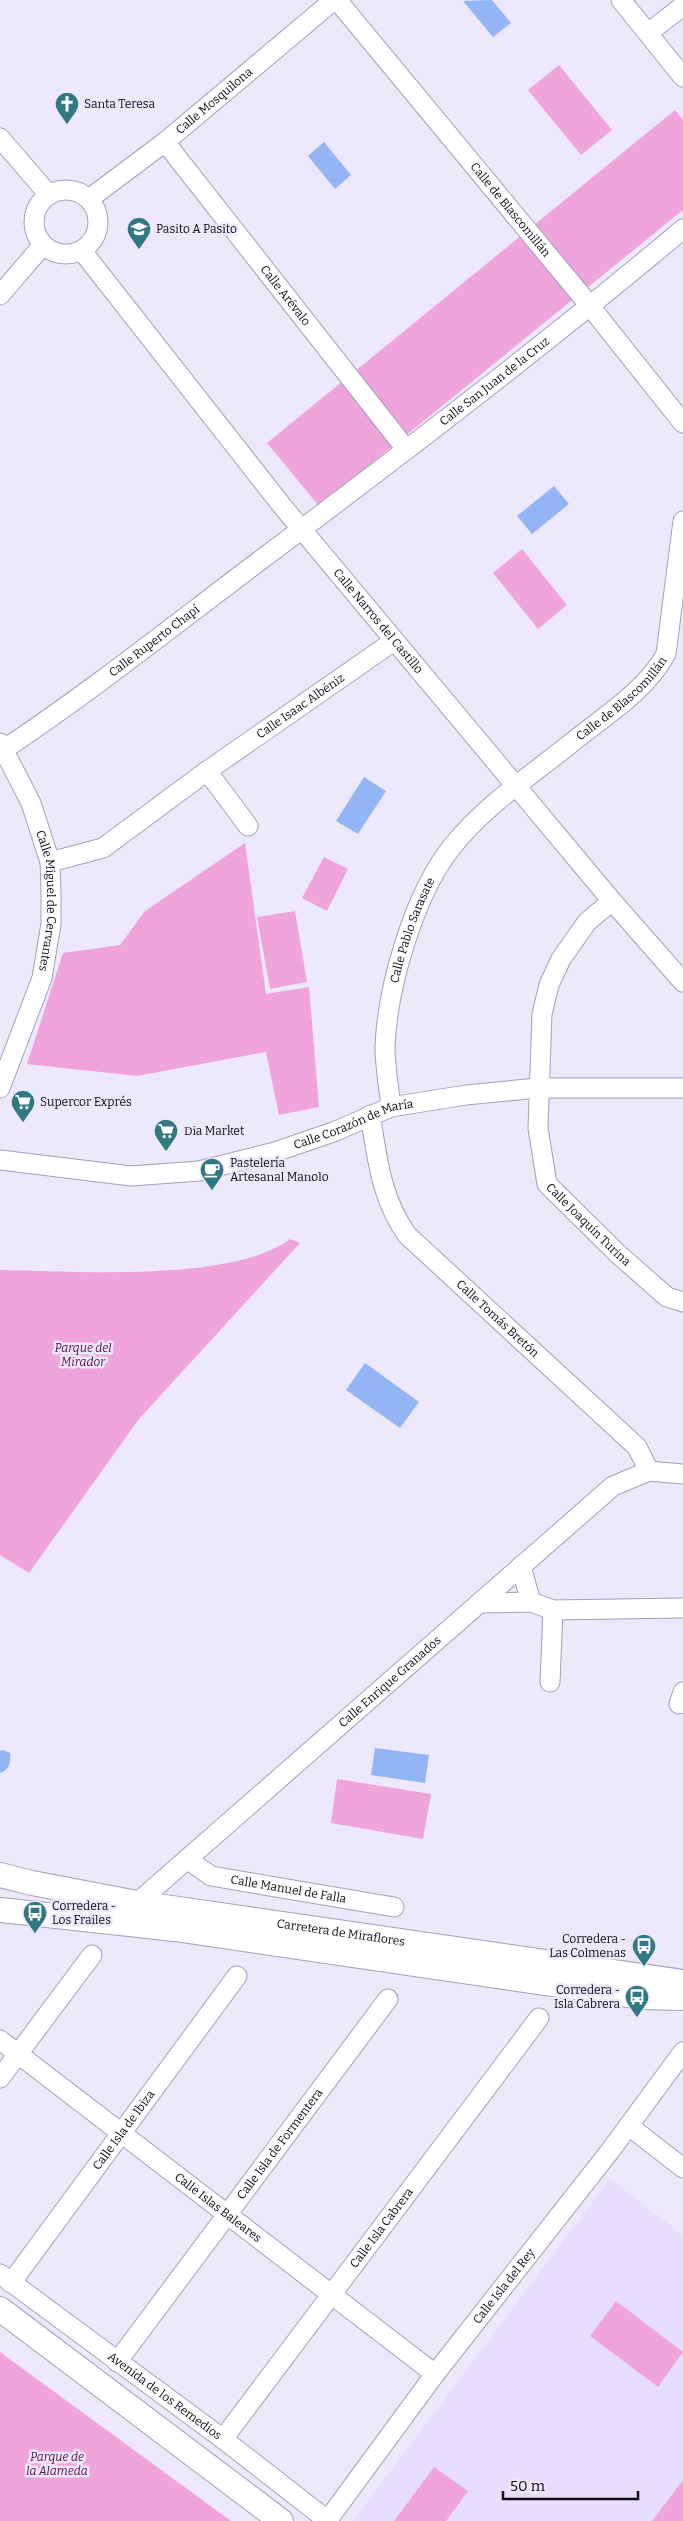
<svg xmlns="http://www.w3.org/2000/svg" width="683" height="2521" font-family="Bitter,serif">
<style>
.built{fill:#e7ddfe}
.green{fill:#efa4dc}
.water{fill:#93b5f5}
.lines{fill:none;stroke-linecap:round;stroke-linejoin:round}
.minor-casing{stroke:#a79dbd;stroke-width:21}
.major-casing{stroke:#a79dbd;stroke-width:26}
.minor{stroke:#fff;stroke-width:19}
.major{stroke:#fff;stroke-width:24}
.labels{text-anchor:middle;stroke-width:5;stroke-linejoin:round;paint-order:stroke}
.street-label{font-size:12px;fill:#0e0a15;stroke:#eee8fc}
.poi-label{font-size:12px;fill:#0e0a15;stroke:#eee8fc;text-anchor:start}
.park-label{font-size:12px;font-style:italic;fill:#570f4a;stroke:#eee8fc}
</style>
<rect width="100%" height="100%" fill="#eee8fc"/>
<path class="built" d="M 610,2179 L 683,2235 L 683,2480 L 652,2521 L 353,2521 Z"/>
<g class="green">
<path d="M 559,65 L 612,130 L 581,155 L 528,90 Z"/>
<path d="M 675,110 L 683,120 L 683,210 L 319,506 L 267,443 Z"/>
<path d="M 522,549 L 567,605 L 538,629 L 493,573 Z"/>
<path d="M 245,843 L 266,994 L 309,987 L 319,1107 L 279,1115 L 266,1052 L 137,1076 L 27,1064 L 63,953 L 120,945 L 145,911 Z"/>
<path d="M 324,857 L 348,869 L 327,911 L 302,898 Z"/>
<path d="M 295,911 L 307,982 L 270,989 L 257,917 Z"/>
<path d="M 290,1239 L 300,1243 L 139,1419 L 29,1573 L 0,1555 L 0,1270 C 73,1271 232,1283 290,1239 Z"/>
<path d="M 337,1779 L 431,1794 L 423,1839 L 331,1823 Z"/>
<path d="M 616,2301 L 683,2352 L 658,2387 L 590,2336 Z"/>
<path d="M 0,2352 L 231,2521 L 0,2521 Z"/>
<path d="M 434,2467 L 468,2491 L 446,2521 L 394,2521 Z"/>
<path d="M 683,2480 L 683,2521 L 652,2521 Z"/>
</g>
<g class="water">
<path d="M 492,0 L 511,23 L 493,37 L 463,1 Z"/>
<path d="M 324,142 L 351,175 L 335,189 L 308,156 Z"/>
<path d="M 554,486 L 569,504 L 532,534 L 517,516 Z"/>
<path d="M 364,777 L 386,791 L 358,834 L 336,821 Z"/>
<path d="M 365,1363 L 419,1402 L 400,1428 L 346,1390 Z"/>
<path d="M 375,1748 L 429,1755 L 425,1783 L 371,1775 Z"/>
<path d="M 3,1750 L 10,1753 C 11,1763 9,1770 0,1773 L 0,1751 Z"/>
</g>
<g class="lines">
<defs>
<g id="minor">
<path id="s1" d="M 337,0 L 581,295 L 683,423"/>
<path d="M 621,0 L 683,77"/>
<path d="M 648,33 L 683,6"/>
<path d="M 0,138 L 49,195"/>
<path id="s2" d="M 165,142 L 406,449"/>
<circle cx="66" cy="222" r="32"/>
<path id="s3" d="M 89,199 L 165,142 L 334,0"/>
<path id="s4" d="M 82,251 L 283,507 L 612,901 L 683,982"/>
<path d="M 0,295 L 43,245"/>
<path id="s5" d="M 0,743 L 31,803 L 50,862 L 51,891 L 51,924 L 42,978 L 0,1088"/>
<path id="s6" d="M 0,752 C 89,693 173,626 258,562 C 402,454 545,345 683,229"/>
<path d="M 207,771 L 248,826"/>
<path id="s7" d="M 50,862 L 103,848 L 207,771 L 394,641"/>
<path id="s8" d="M 612,901 L 587,922 L 561,959 L 549,985 L 542,1014 L 538,1128 L 547,1184 L 618,1254 L 667,1297 L 683,1302"/>
<path id="s9" d="M 391,1107 C 389,1088 385,1067 385,1047 C 387,988 414,895 451,848 C 484,806 529,777 570,744 C 603,717 645,692 666,654 L 683,521"/>
<path id="s10" d="M 370,1115 C 378,1160 380,1196 407,1235 L 637,1447 L 649,1471"/>
<path id="s11" d="M 0,1160 L 131,1176 L 199,1171 L 275,1152 L 336,1131 L 391,1107 L 466,1095 L 538,1088 L 683,1088"/>
<path d="M 521,1566 L 531,1602"/>
<path d="M 479,1603 L 531,1602 L 553,1610 L 683,1608"/>
<path d="M 550,1682 L 553,1610"/>
<path d="M 679,1704 L 683,1692"/>
<path id="s12" d="M 187,1859 L 211,1876 L 394,1907"/>
<path id="s13" d="M 137,1903 L 613,1486 L 649,1471 L 683,1474"/>
<path id="s14" d="M 0,2040 L 435,2374"/>
<path d="M 0,2078 L 92,1955"/>
<path d="M 629,2126 L 683,2168"/>
<path id="s15" d="M 0,2274 L 223,2439 L 327,2520"/>
<path id="s16" d="M 11,2283 L 237,1976"/>
<path id="s17" d="M 117,2362 L 388,1999"/>
<path id="s18" d="M 223,2439 L 539,2018"/>
<path id="s19" d="M 327,2521 L 435,2374 L 610,2151 L 683,2052"/>
</g>
<g id="major">
<path id="s20" d="M 0,1875 L 32,1883 L 137,1903 L 683,1982"/>
<path d="M 0,1910 L 175,1929 L 641,1997 L 683,1998"/>
<path d="M 0,2309 L 281,2521"/>
</g>
</defs>
<use href="#minor" class="minor-casing"/>
<use href="#major" class="major-casing"/>
<use href="#minor" class="minor"/>
<use href="#major" class="major"/>
</g>
<defs>
<symbol id="church-pin" viewBox="-11 -11 22 30"><path d="M0 17L-7.5 6A9.5 9.5 0 1 1 7.5 6Z" fill="#307882" stroke="#eee8fc"/><path d="M-1.2-6h2.4v3.5h3.3v2.4h-3.3V6h-2.4V-.1h-3.3v-2.4h3.3Z" fill="#fff"/></symbol>
<symbol id="school-pin" viewBox="-11 -11 22 30"><path d="M0 17L-7.5 6A9.5 9.5 0 1 1 7.5 6Z" fill="#307882" stroke="#eee8fc"/><path d="M0-5L7-2L0 1L-7-2ZM-4 1L0 2.5L4 1V4Q0 6-4 4Z" fill="#fff"/></symbol>
<symbol id="supermarket-pin" viewBox="-11 -11 22 30"><path d="M0 17L-7.5 6A9.5 9.5 0 1 1 7.5 6Z" fill="#307882" stroke="#eee8fc"/><path d="M-6-5.5h2.5l.6 2H6L4.5 2H-2.5L-4.4-4H-6ZM-1.5 3.2a1.3 1.3 0 1 0 .1 0ZM3 3.2a1.3 1.3 0 1 0 .1 0Z" fill="#fff"/></symbol>
<symbol id="cafe-pin" viewBox="-11 -11 22 30"><path d="M0 17L-7.5 6A9.5 9.5 0 1 1 7.5 6Z" fill="#307882" stroke="#eee8fc"/><path d="M-5.5-4.5H6V0H3Q3 3.5 0 3.5H-2.5Q-5.5 3.5-5.5 0ZM3-3.2v2h1.7v-2ZM-6 4.5H4V6H-6Z" fill="#fff"/></symbol>
<symbol id="bus-pin" viewBox="-11 -11 22 30"><path d="M0 17L-7.5 6A9.5 9.5 0 1 1 7.5 6Z" fill="#307882" stroke="#eee8fc"/><path d="M-5-6H5V4H4V6H2V4H-2V6H-4V4H-5ZM-3.5-4V0h7V-4ZM-3.5 1.2v1.5H-2V1.2ZM2 1.2v1.5H3.5V1.2Z" fill="#fff"/></symbol>
</defs>
<g fill-rule="evenodd">
<use href="#church-pin" x="53" y="90" width="28" height="38"/>
<use href="#school-pin" x="125" y="215" width="28" height="38"/>
<use href="#supermarket-pin" x="9" y="1088" width="28" height="38"/>
<use href="#supermarket-pin" x="152" y="1117" width="28" height="38"/>
<use href="#cafe-pin" x="198" y="1156" width="28" height="38"/>
<use href="#bus-pin" x="21" y="1899" width="28" height="38"/>
<use href="#bus-pin" x="630" y="1932" width="28" height="38"/>
<use href="#bus-pin" x="623" y="1983" width="28" height="38"/>
</g>
<g class="labels">
<g class="street-label">
<text dy="4" stroke="none"><textPath href="#s3" startOffset="159">Calle Mosquilona</textPath></text>
<text dy="4" stroke="none"><textPath href="#s1" startOffset="272">Calle de Blascomillán</textPath></text>
<text dy="4" stroke="none"><textPath href="#s2" startOffset="195">Calle Arévalo</textPath></text>
<text dy="4" stroke="none"><textPath href="#s6" startOffset="618">Calle San Juan de la Cruz</textPath></text>
<text dy="4" stroke="none"><textPath href="#s4" startOffset="474">Calle Narros del Castillo</textPath></text>
<text dy="4" stroke="none"><textPath href="#s6" startOffset="190">Calle Ruperto Chapí</textPath></text>
<text dy="4" stroke="none"><textPath href="#s9" startOffset="500">Calle de Blascomillán</textPath></text>
<text dy="4" stroke="none"><textPath href="#s7" startOffset="298">Calle Isaac Albéniz</textPath></text>
<text dy="4" stroke="none"><textPath href="#s5" startOffset="168">Calle Miguel de Cervantes</textPath></text>
<text dy="4" stroke="none"><textPath href="#s9" startOffset="181">Calle Pablo Sarasate</textPath></text>
<text dy="4" stroke="none"><textPath href="#s11" startOffset="362">Calle Corazón de María</textPath></text>
<text dy="4" stroke="none"><textPath href="#s8" startOffset="365">Calle Joaquín Turina</textPath></text>
<text dy="4" stroke="none"><textPath href="#s10" startOffset="250">Calle Tomás Bretón</textPath></text>
<text dy="4" stroke="none"><textPath href="#s13" startOffset="336">Calle Enrique Granados</textPath></text>
<text dy="4" stroke="none"><textPath href="#s12" startOffset="108">Calle Manuel de Falla</textPath></text>
<text dy="4" stroke="none"><textPath href="#s20" startOffset="346">Carretera de Miraflores</textPath></text>
<text dy="4" stroke="none"><textPath href="#s16" startOffset="190">Calle Isla de Ibiza</textPath></text>
<text dy="4" stroke="none"><textPath href="#s17" startOffset="272">Calle Isla de Formentera</textPath></text>
<text dy="4" stroke="none"><textPath href="#s14" startOffset="275">Calle Islas Baleares</textPath></text>
<text dy="4" stroke="none"><textPath href="#s18" startOffset="264">Calle Isla Cabrera</textPath></text>
<text dy="4" stroke="none"><textPath href="#s19" startOffset="294">Calle Isla del Rey</textPath></text>
<text dy="4" stroke="none"><textPath href="#s15" startOffset="205">Avenida de los Remedios</textPath></text>
</g>
<g class="poi-label">
<text x="84" y="108">Santa Teresa</text>
<text x="156" y="233">Pasito A Pasito</text>
<text x="40" y="1106">Supercor Exprés</text>
<text x="184" y="1135">Dia Market</text>
<text x="230" y="1167">Pastelería<tspan x="230" dy="14">Artesanal Manolo</tspan></text>
<text x="52" y="1910">Corredera -<tspan x="52" dy="14">Los Frailes</tspan></text>
<text x="626" y="1943" text-anchor="end">Corredera -<tspan x="626" dy="14">Las Colmenas</tspan></text>
<text x="620" y="1994" text-anchor="end">Corredera -<tspan x="620" dy="14">Isla Cabrera</tspan></text>
</g>
<g class="park-label">
<text x="83" y="1352">Parque del<tspan x="83" dy="14">Mirador</tspan></text>
<text x="57" y="2461">Parque de<tspan x="57" dy="14">la Alameda</tspan></text>
</g>
</g>
<path d="M503 2491v8h135v-8" fill="none" stroke="#0e0a15" stroke-width="2.5"/>
<text x="510" y="2491" font-size="15" fill="#0e0a15" stroke="#eee8fc" stroke-width="4" paint-order="stroke">50 m</text>
</svg>
